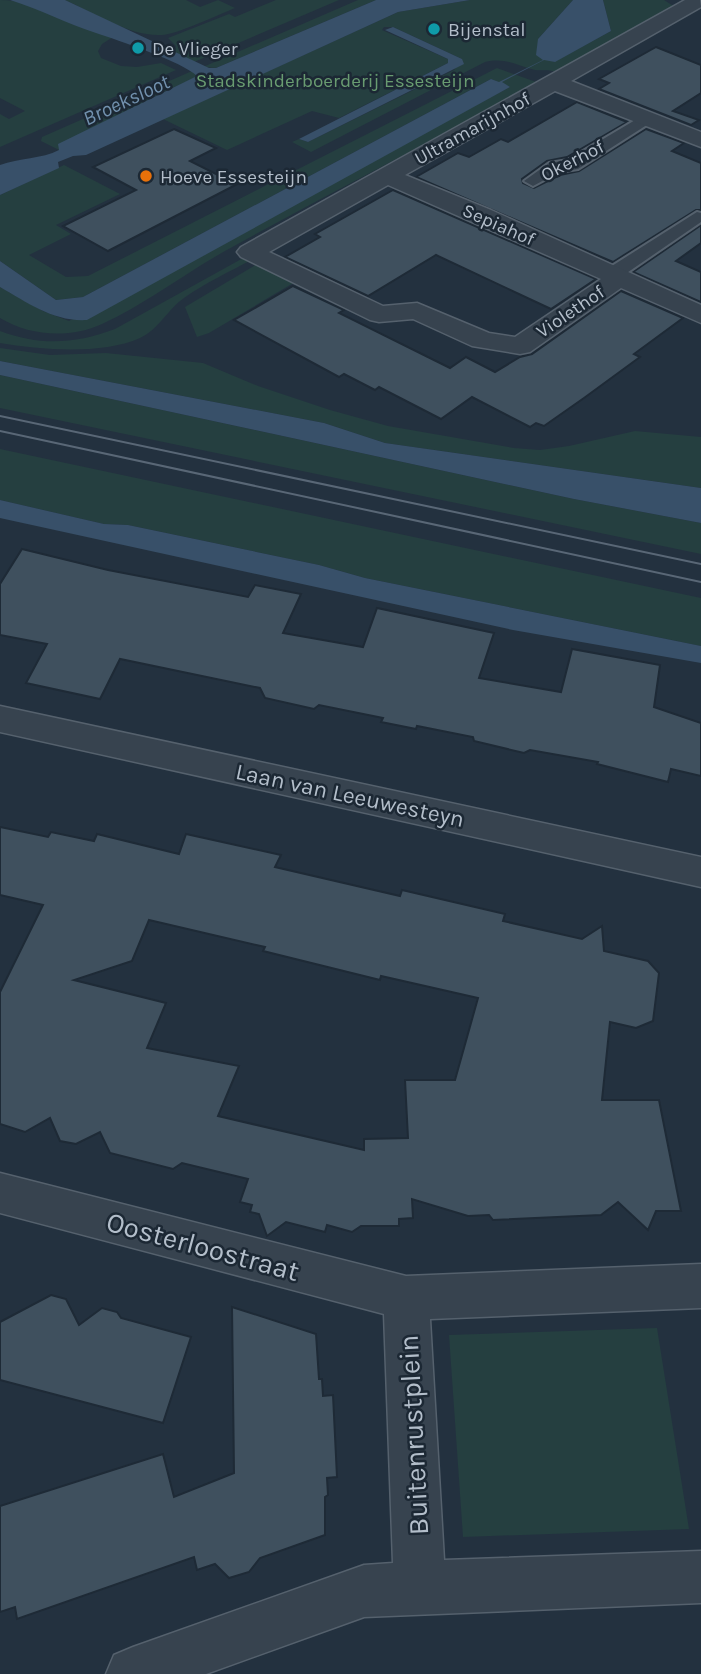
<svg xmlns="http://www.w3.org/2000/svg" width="701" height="1674" font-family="Karla,sans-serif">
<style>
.green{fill:#253f40}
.water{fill:#385069}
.building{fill:#3f505e;stroke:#1e2a36;stroke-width:2;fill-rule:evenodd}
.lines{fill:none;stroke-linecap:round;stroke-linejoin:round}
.pedestrian-casing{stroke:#55616d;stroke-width:4}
.minor-casing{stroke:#55616d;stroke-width:3}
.pedestrian{fill:#37434f;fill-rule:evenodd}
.minor{fill:#37434f;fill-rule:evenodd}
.tram{stroke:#596776;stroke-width:2}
.culture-dot{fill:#0f9aa8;stroke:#1c2834;stroke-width:2.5}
.food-dot{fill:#e8710a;stroke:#1c2834;stroke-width:2.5}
.labels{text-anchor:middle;stroke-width:5;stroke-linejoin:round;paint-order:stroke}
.far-poi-label{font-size:19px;fill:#b3beca;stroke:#1c2834;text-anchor:start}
.far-park-label{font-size:19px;fill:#699c71;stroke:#1c2834}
.far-street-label{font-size:19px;fill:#b3beca;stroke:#1c2834}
.far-water-label{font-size:21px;font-style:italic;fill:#7291ae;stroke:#1c2834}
.street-label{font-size:23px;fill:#b3beca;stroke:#1c2834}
.near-street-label{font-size:28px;fill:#b3beca;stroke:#1c2834}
</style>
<rect width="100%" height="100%" fill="#23313f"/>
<g class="green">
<path d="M 0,0 C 39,0 75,28 113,37 L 102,44 L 98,51 L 101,58 L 121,66 L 137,67 L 161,63 L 176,70 L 0,147 L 0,114 L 9,119 L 25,111 L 0,98 Z"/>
<path d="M 65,0 L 186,0 L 200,7 L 218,0 L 235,8 C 220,14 175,35 162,35 C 131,37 94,13 65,0 Z"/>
<path d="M 276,0 L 339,0 L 194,62 L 174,54 L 176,46 L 168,38 L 229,14 L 235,17 Z"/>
<path d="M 358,0 L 376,0 L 216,68 L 203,67 Z"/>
<path d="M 470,0 L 573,0 L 538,39 L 554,62 L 611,31 L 603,0 L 664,0 L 675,7 L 558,73 C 549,69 544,71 535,70 C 517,66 506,57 485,62 L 311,152 L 292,142 L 299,139 L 308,142 L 454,70 L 462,59 L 393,27 L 384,27 L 382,30 L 448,59 L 448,63 L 339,118 L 312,111 L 227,150 L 163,119 L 398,12 Z"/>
<path d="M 497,68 L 539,83 C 435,140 329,193 225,251 C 186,273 142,306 102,324 C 69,339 30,336 0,318 L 0,287 L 43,311 L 69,321 L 510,87 L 491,79 L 83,297 L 56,300 L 0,261 L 0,195 L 64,165 L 120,194 L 56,225 L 71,234 L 29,255 L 66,277 L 88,276 Z"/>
<path d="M 192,71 L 197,76 L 195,78 L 159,94 L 59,150 L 41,141 L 42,137 Z"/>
<path d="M 245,257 L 251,260 C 229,272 205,283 184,298 C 168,309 158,330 140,338 C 102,355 41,350 0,343 L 0,331 C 40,346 75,344 115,329 Z"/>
<path d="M 259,263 L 295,282 L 209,333 L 197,337 L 185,307 Z"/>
<path d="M 0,348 L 50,355 L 106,353 L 203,363 L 258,386 L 330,410 L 388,426 L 514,448 L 540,450 L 569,446 L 635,431 L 701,437 L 701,488 L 385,443 L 324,423 L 0,361 Z"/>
<path d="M 0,375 L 574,499 L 701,523 L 701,554 L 0,408 Z"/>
<path d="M 0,449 L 701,598 L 701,646 L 365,578 L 319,565 L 128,525 L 104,524 L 0,500 Z"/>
<path d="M 657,1328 L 689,1529 L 463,1537 L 449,1335 Z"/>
</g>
<g class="water">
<path d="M 10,0 L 65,0 L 209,68 L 216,68 L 376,0 L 470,0 L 398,12 L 86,155 L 73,156 L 58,162 L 59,168 L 0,195 L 0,165 C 19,158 42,159 59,150 L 58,144 L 197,76 C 183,62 117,40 96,33 C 67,24 40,9 10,0 Z"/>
<path d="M 573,0 L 603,0 L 611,31 L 555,62 L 544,60 L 502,82 L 510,87 L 87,320 C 54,322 28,303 0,287 L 0,261 L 56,300 L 83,297 L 491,79 L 499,82 L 543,60 L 536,55 L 538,39 Z"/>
<path d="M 393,27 L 462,59 L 464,64 L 308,142 L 299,139 L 448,63 L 448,59 L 385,30 Z"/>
<path d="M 0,361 L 324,423 L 385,443 L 701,488 L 701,523 L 574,499 L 0,375 Z"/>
<path d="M 0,500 L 104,524 L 128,525 L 319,565 L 365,578 L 701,646 L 701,663 L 513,630 L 0,518 Z"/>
</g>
<g class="building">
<path d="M 656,47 L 701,65 L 701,93 L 673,111 L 699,120 L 691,125 L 599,89 L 609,83 L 599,79 Z"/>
<path d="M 577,102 L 627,122 L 567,157 L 547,161 L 522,179 L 523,183 L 534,188 L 560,175 L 579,171 L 646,129 L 684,143 L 672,151 L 701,163 L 701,210 L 696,210 L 613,262 L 416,177 L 458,153 L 469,157 L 501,139 L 508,142 Z"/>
<path d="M 174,129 L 216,148 L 190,161 L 222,177 L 218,179 L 249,178 L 108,251 L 63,226 L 136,190 L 93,167 Z"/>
<path d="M 393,190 L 596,279 L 551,309 L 436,255 L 368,296 L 285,257 L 320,237 L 315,234 Z"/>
<path d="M 701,225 L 701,243 L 676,261 L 701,272 L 701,302 L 633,272 Z"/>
<path d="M 293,286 L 344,310 L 339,313 L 450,368 L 466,357 L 495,372 L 520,357 L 532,354 L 621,291 L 683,318 L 634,354 L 640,357 L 584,398 L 544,426 L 536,423 L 530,427 L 472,397 L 441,419 L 379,387 L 375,390 L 344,374 L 339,377 L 234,320 Z"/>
<path d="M 22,549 L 108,570 L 248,597 L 255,585 L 301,594 L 283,633 L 363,647 L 377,608 L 494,633 L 479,678 L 561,692 L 572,649 L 660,665 L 654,707 L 701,723 L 701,776 L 671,769 L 668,782 L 597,764 L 598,762 L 530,750 L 524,753 L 474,741 L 473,737 L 417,726 L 416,729 L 381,722 L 383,718 L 319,705 L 314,709 L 265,698 L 260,688 L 120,659 L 100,699 L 26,683 L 47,644 L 0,635 L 0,584 Z"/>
<path d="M 0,827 L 48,837 L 51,832 L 94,841 L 97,834 L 179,854 L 186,834 L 281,855 L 275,867 L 400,896 L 402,890 L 505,914 L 503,921 L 582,939 L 602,926 L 604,951 L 648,961 L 659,973 L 653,1021 L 636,1028 L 610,1022 L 602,1100 L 659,1100 L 681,1211 L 656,1211 L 648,1230 L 618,1202 L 601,1215 L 493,1220 L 489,1215 L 468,1216 L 412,1199 L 413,1218 L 399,1219 L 399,1226 L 361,1226 L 352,1232 L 327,1225 L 325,1232 L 286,1222 L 267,1236 L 259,1214 L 250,1212 L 252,1205 L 240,1202 L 248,1179 L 182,1163 L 173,1169 L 110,1153 L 100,1132 L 76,1144 L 60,1141 L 50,1118 L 25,1132 L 0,1124 L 0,992 L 43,905 L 0,895 ZM 149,920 L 265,947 L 263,951 L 380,980 L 381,976 L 478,998 L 455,1080 L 405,1080 L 408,1138 L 364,1139 L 364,1150 L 218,1116 L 239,1066 L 147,1048 L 166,1003 L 74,980 L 132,961 Z"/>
<path d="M 51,1295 L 66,1299 L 79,1325 L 102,1308 L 117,1312 L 121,1318 L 191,1337 L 163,1423 L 0,1380 L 0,1322 Z"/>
<path d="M 232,1307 L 316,1334 L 319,1379 L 322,1379 L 323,1396 L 333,1395 L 337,1477 L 327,1478 L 328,1495 L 325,1497 L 325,1535 L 260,1558 L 249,1572 L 229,1578 L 215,1564 L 197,1570 L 194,1557 L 17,1619 L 15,1607 L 0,1612 L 0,1506 L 163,1454 L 174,1497 L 234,1473 Z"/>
</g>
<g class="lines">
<defs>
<g id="pedestrian">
<path d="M 647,113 L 653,115 L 655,118 L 653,121 L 578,169 L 559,172 L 533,186 L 524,181 L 549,163 L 568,160 Z"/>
<path d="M 697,212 L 701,213 L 701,222 L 618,279 L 604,279 L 602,275 L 604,271 Z"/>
</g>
<g id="minor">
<path d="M 685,0 L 700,0 L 701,7 L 571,81 L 701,132 L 701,147 L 555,91 L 405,175 L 491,210 L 701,305 L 701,323 L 621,288 L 530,352 L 520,354 L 472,346 L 413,319 L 379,322 L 370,320 L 241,257 L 237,252 L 241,247 ZM 388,185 L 601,279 L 515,337 L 489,333 L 417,303 L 383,306 L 269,252 Z"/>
<path d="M 0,706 L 701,857 L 701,887 L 0,732 Z"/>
<path d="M 0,1173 L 406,1276 L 701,1264 L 701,1308 L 430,1319 L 444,1560 L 701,1551 L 701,1603 L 364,1617 L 206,1674 L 106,1674 L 114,1655 L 133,1647 L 364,1565 L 393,1563 L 384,1314 L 0,1213 Z"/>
</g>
</defs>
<use href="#pedestrian" class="pedestrian-casing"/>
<use href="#minor" class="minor-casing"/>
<use href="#pedestrian" class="pedestrian"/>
<use href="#minor" class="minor"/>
<g class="tram">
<path d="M 0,416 L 701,564"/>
<path d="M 0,431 L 701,582"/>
</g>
</g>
<g class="culture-dot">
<circle cx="434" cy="29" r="7"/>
<circle cx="138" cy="48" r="7"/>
</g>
<circle class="food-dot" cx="146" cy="176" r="7"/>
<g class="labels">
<g class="far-poi-label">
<text x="448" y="36">Bijenstal</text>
<text x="152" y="55">De Vlieger</text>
<text x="160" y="183">Hoeve Essesteijn</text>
</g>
<g class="far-park-label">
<text x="335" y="87">Stadskinderboerderij Essesteijn</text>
</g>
<g class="far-street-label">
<text transform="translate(472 128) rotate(-29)" y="7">Ultramarijnhof</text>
<text transform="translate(572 160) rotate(-27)" y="7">Okerhof</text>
<text transform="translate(499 224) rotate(24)" y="7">Sepiahof</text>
<text transform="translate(570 311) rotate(-34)" y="7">Violethof</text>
</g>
<g class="far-water-label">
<text transform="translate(126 100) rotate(-25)" y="7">Broeksloot</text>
</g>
<g class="street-label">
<text transform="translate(350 795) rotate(12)" y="8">Laan van Leeuwesteyn</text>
</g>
<g class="near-street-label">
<text transform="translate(203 1246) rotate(15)" y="10">Oosterloostraat</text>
<text transform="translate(413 1435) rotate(-93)" y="10">Buitenrustplein</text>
</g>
</g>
</svg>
